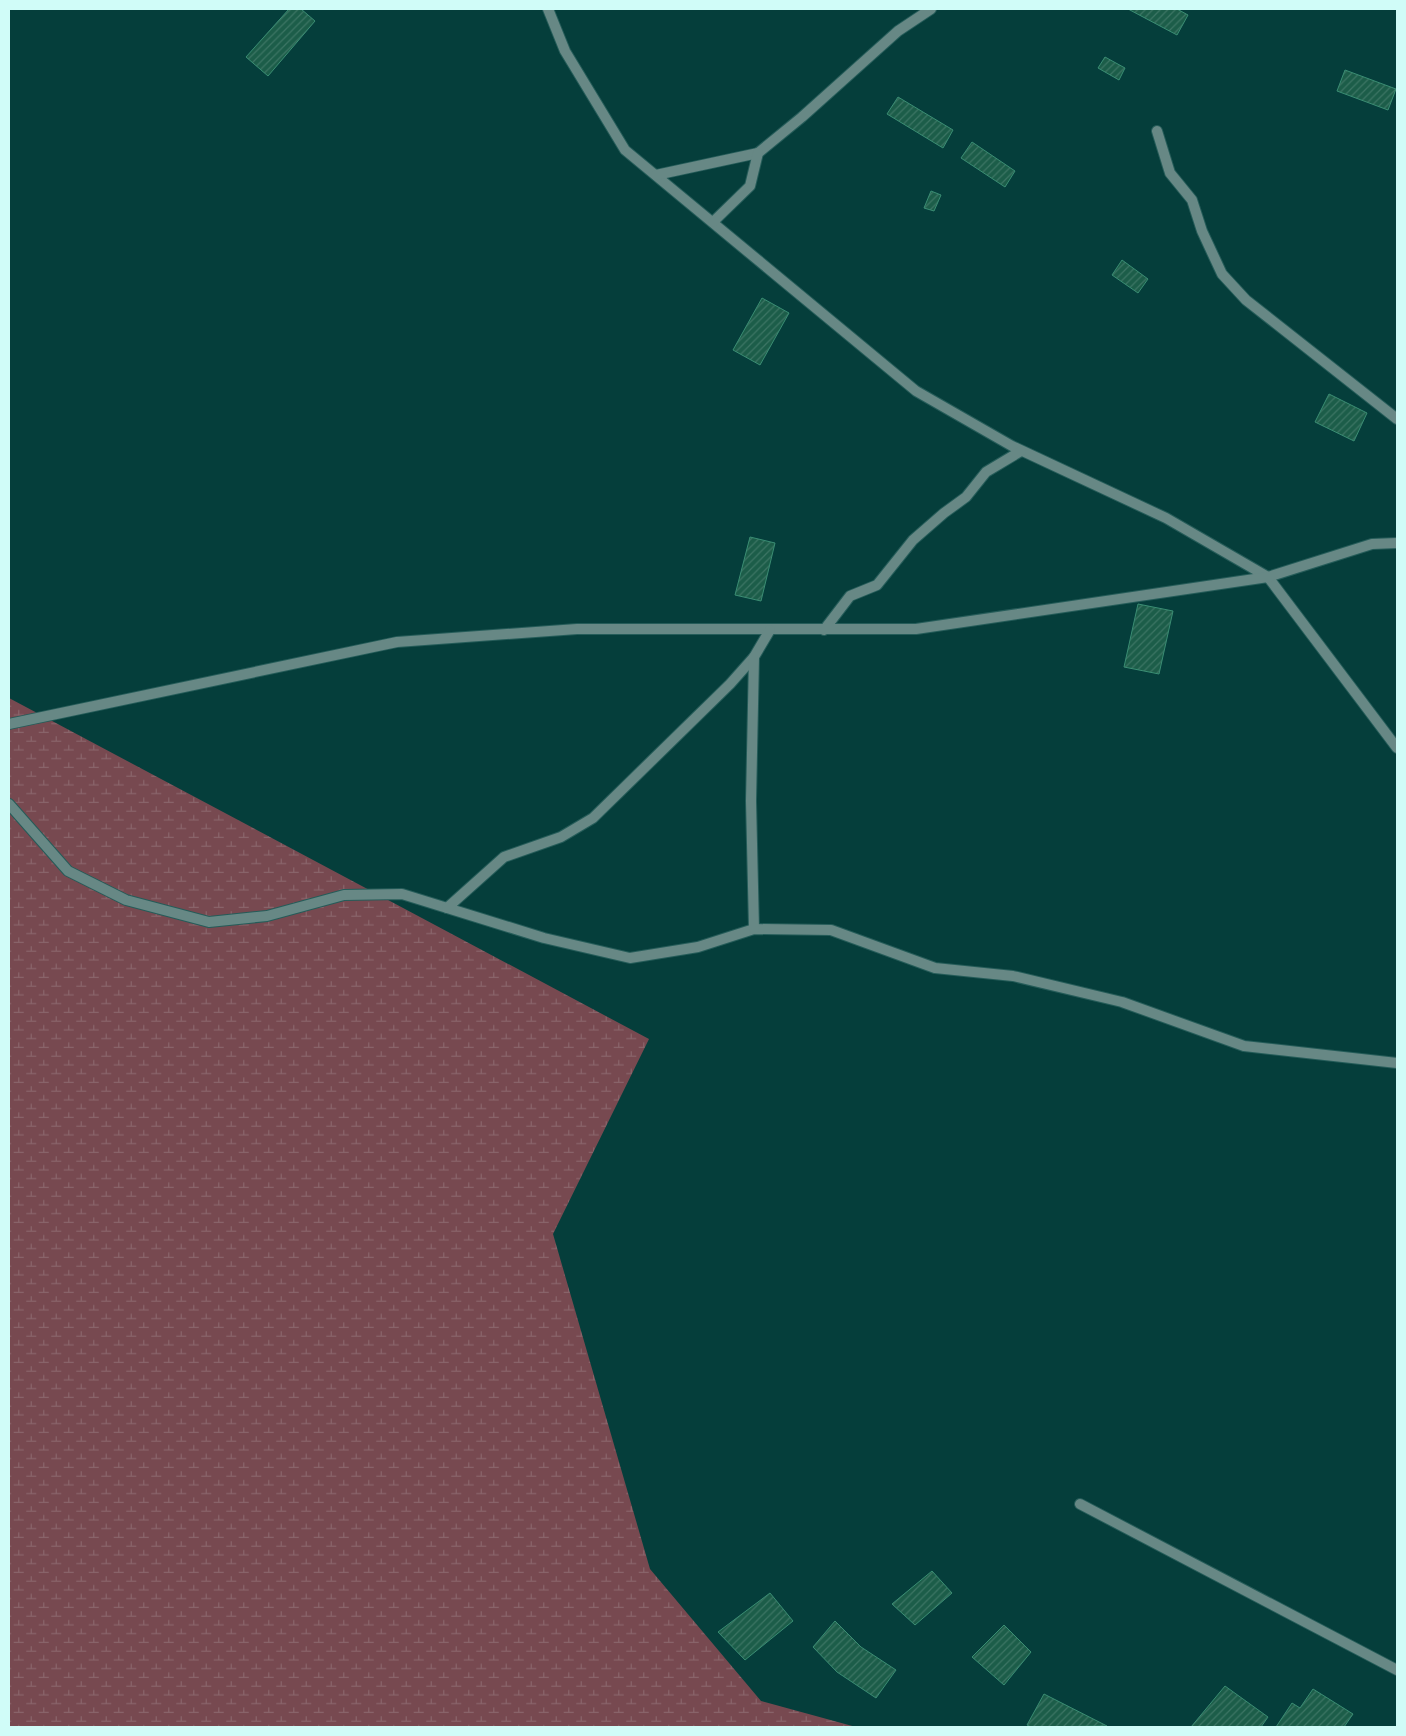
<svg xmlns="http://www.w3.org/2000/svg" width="1406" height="1736" font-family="Inter,sans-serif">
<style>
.wetland{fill:url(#wetland-marsh)}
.building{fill:url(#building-hatch);stroke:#3a8d73}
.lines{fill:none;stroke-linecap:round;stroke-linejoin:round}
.street-casing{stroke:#255c59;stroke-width:12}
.street{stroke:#678885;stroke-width:10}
</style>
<defs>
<pattern id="wetland-marsh" width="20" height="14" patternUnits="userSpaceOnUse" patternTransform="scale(1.25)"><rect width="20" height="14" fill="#774950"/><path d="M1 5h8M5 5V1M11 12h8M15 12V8" fill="none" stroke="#89646a"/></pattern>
<pattern id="building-hatch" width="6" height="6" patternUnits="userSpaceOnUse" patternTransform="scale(1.25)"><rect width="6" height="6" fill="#1c5d49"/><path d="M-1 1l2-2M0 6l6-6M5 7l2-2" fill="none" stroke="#3c7564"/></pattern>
</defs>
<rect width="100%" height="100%" fill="#053e3b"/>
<path class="wetland" d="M 9,698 L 649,1039 L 553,1234 L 650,1569 L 761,1701 L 856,1727 L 9,1727 Z"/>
<g class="building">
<path d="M 289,9 L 301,9 L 315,21 L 268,76 L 246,57 Z"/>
<path d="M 1128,9 L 1177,9 L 1188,15 L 1177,35 Z"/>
<path d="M 1105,57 L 1125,68 L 1119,80 L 1098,68 Z"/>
<path d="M 1345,70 L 1396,89 L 1388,110 L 1337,91 Z"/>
<path d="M 898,97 L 953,130 L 943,148 L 887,114 Z"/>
<path d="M 972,142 L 1015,171 L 1005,187 L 961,158 Z"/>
<path d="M 931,191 L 941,195 L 934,211 L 924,208 Z"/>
<path d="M 1122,260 L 1148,279 L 1138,293 L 1112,275 Z"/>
<path d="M 762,298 L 789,313 L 760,365 L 733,350 Z"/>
<path d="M 1329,394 L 1367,413 L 1354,441 L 1315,422 Z"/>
<path d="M 750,537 L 775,543 L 761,601 L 735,595 Z"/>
<path d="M 1138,604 L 1173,611 L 1159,674 L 1124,667 Z"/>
<path d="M 932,1571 L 952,1593 L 915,1625 L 892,1604 Z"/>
<path d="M 770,1593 L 793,1621 L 745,1660 L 718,1632 Z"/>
<path d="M 835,1621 L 861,1647 L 896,1670 L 876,1698 L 837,1672 L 813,1647 Z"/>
<path d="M 1004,1625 L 1031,1652 L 1004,1685 L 972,1657 Z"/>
<path d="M 1225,1686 L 1268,1717 L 1261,1727 L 1191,1727 Z"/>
<path d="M 1313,1689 L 1353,1714 L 1344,1727 L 1276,1727 L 1292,1703 L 1300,1708 Z"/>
<path d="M 1044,1694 L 1107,1726 L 1031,1727 L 1027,1725 Z"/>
</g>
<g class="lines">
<defs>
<g id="street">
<path d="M 548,9 L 565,51 L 625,150 L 916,391 L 1012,446 L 1166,518 L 1268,577 L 1397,748"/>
<path d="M 1157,131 L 1170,173 L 1192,200 L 1202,231 L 1222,274 L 1246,300 L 1397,419"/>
<path d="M 656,175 L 758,153 L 802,117 L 898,31 L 931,9"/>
<path d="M 713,222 L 750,186 L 758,153"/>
<path d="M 824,630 L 850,596 L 877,585 L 913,540 L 944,513 L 966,497 L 986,472 L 1021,451"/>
<path d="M 9,724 L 397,642 L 577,629 L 916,629 L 1268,577 L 1372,544 L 1397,543"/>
<path d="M 9,804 L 68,871 L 126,900 L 209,922 L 267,916 L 344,895 L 402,894 L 544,938 L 630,958 L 698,947 L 754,929 L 831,930 L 935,968 L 1013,976 L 1122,1002 L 1244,1046 L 1397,1063"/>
<path d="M 447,908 L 504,857 L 561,837 L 593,818 L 730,684 L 754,657"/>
<path d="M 754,929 L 751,801 L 754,657 L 770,630"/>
<path d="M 1080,1504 L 1397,1670"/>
</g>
</defs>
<use href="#street" class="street-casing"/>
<use href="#street" class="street"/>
</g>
<rect width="1406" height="1736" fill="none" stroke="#d0fcf8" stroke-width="20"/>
</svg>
